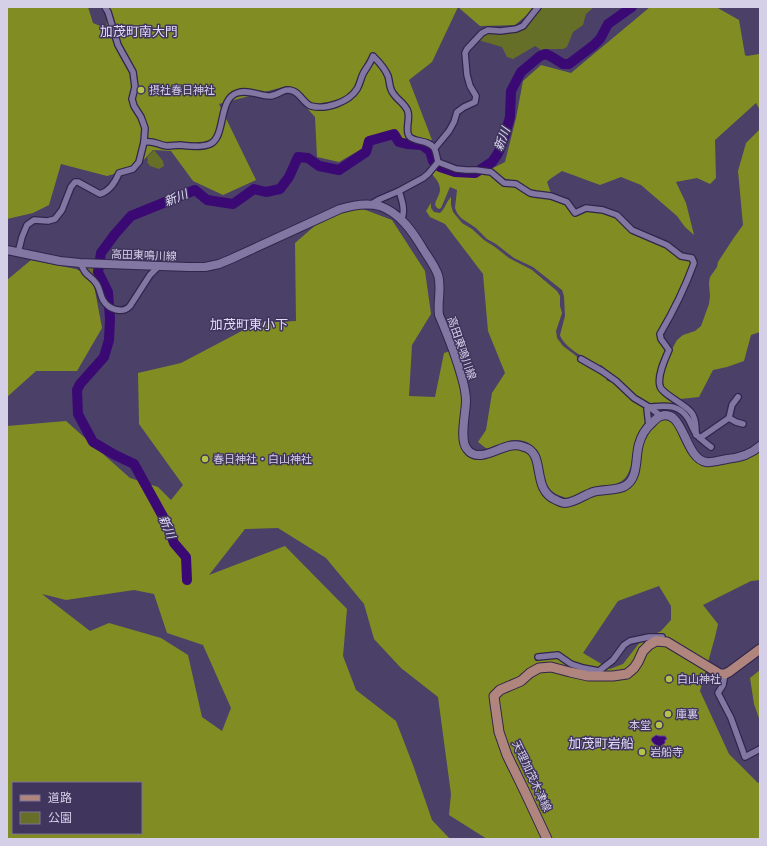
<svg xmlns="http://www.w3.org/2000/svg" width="767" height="846" font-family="Arial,'Noto Sans JP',sans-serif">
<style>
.green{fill:#666f27}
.forest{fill:#818d23;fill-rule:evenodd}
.water{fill:#3b0974;stroke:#694497}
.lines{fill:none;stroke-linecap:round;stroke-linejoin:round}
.river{stroke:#3b0974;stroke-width:10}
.street-casing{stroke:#31254c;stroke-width:8}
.secondary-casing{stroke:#31254c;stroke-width:10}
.primary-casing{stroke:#31254c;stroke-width:11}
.street{stroke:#8277a3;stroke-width:5.5}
.secondary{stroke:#8277a3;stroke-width:8}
.primary{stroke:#b0857d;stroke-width:9}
.poi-dot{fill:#b3c24b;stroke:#40355d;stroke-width:1.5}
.labels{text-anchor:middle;stroke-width:3;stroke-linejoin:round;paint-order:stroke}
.poi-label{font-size:11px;fill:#d5cfe8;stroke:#40355d;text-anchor:start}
.street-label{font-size:11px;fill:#d5cfe8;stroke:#40355d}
.water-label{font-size:12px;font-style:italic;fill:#e3ddf8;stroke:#40355d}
.quarter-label{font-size:13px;fill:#e2dcfa;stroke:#40355d}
</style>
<rect width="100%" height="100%" fill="#4b4068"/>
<g class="green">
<path d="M 541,7 L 594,7 L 586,14 L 583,25 L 573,32 L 567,47 L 563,49 L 543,49 L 541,50 L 535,46 L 513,59 L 507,57 L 502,47 L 478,40 L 484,33 L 489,32 L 516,31 Z"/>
<path d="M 154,150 L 163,161 L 164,166 L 159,169 L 150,166 L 147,162 L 148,160 L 147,157 Z"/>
<path d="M 84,267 L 102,267 C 102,279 118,290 110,303 L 104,294 L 97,279 Z"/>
</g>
<g class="forest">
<path d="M 7,7 L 88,7 L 93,23 L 107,29 L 106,7 L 458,7 L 432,62 L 409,80 L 432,140 L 403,144 L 394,130 L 339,162 L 317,157 L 315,117 L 287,86 L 219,104 L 256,180 L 223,195 L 193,181 L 171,151 L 153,150 L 136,168 L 107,176 L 61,164 L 49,205 L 33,213 L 7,219 Z"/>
<path d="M 458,7 L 533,7 L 527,15 L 515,25 L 480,26 Z"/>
<path d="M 650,7 L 716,7 L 739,20 L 745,55 L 747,56 L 759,54 L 760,52 L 760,110 L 756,103 L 715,140 L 716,178 L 710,184 L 697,178 L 676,182 L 686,203 L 694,235 L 685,227 L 677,216 L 641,185 L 621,177 L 600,185 L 562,171 L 550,179 L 547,182 L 551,193 L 532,191 L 518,182 L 502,178 L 489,170 L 505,162 L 516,118 L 523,81 L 541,65 L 571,73 Z"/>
<path d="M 760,129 L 760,332 L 751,335 L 744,361 L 727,367 L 713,370 L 699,397 L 680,399 C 673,394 662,390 661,382 L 666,360 L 677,340 L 683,335 L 695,331 L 701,326 L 709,304 L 710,296 L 709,283 L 710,277 L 717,267 L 718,262 L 733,239 L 743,225 L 738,171 L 746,143 Z"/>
<path d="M 439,165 L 489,173 L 515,186 L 566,203 L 572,214 L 577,216 L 587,210 L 613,214 L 633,231 L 662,244 L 690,260 C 693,274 665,321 657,336 L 665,350 L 658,376 L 657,383 C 665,390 690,410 692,419 L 685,412 L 650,405 C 632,395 616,379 601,365 L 598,365 C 587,359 564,348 560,335 L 565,316 L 564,296 L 562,290 L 533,267 L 514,258 L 496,244 L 487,239 L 476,228 L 461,218 L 457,213 L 455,208 L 457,190 L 450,187 L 441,208 L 439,209 C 430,205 440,197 440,190 C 440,182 435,178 431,173 Z"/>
<path d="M 451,197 L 451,205 L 453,212 L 462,223 L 472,229 L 484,240 L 495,247 L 509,258 L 532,270 L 557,291 L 560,296 L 560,306 L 562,313 L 556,331 L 557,338 L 563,346 L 575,355 L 577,357 L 577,359 L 581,360 L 609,377 L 606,380 C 620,385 633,397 645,407 L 644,413 L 646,421 C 643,426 639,431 637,436 C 632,449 634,466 626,477 C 618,487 605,484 595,487 C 586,490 575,498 566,498 C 566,498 561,496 561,496 C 545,491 544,477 541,462 C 540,459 540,456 538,453 C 526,432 504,441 487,449 L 478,442 L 486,430 L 492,393 L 505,373 L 488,331 L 483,274 L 445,224 L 430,217 L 426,211 L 431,203 L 431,208 L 434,212 L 440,213 C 445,209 446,202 451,197 Z"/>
<path d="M 354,209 L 363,209 L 392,220 L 425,271 L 431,314 L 412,345 L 409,396 L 435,397 L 444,353 L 450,351 C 455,363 462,388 462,401 C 462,416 455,434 462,449 C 463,452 467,455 471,457 C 489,464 505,444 523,450 C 539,456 532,485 545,498 C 549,501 559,506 564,507 C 571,507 583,501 589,498 C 601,493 628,493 635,483 C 637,479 638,473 638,469 C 641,454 642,438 654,427 C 656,424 659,421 663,420 C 666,419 670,420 672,422 C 676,424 677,431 679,435 C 684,446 692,463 705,466 C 712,467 720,464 726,463 C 738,462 750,459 760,451 L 760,580 L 751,581 L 703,605 L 718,624 L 715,637 L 700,691 L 729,754 L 758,783 L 760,782 L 760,839 L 487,839 L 449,815 L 451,794 L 438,697 L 401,668 L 374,639 L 364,604 L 326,558 L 278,528 L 245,529 L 209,575 L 285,546 L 347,609 L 343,656 L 356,690 L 396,721 L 413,765 L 432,820 L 450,839 L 7,839 L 7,426 L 66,421 L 130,478 L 158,487 L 171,500 L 183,485 L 139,424 L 138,373 L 181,363 L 257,323 L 296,321 L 295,243 L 318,223 L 342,212 ZM 659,586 L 671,606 L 671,620 L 661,631 L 640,642 L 623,664 L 610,669 L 583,653 L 618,601 ZM 134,590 L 154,594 L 167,633 L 203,645 L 231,708 L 222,731 L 202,717 L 188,655 L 161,638 L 109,623 L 90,631 L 42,594 L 66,600 ZM 13,783 L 141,783 L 141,833 L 13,833 Z"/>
<path d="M 31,260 L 76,269 L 84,273 L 94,285 L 102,328 L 77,371 L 36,371 L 7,397 L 7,280 Z"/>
<path d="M 760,670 L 760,721 L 754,704 L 750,678 Z"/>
</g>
<path class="water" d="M 656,735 L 659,736 L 665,736 L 667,739 L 665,740 L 665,743 L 660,747 L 654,744 L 651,740 L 652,738 Z"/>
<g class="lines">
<path class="river" d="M 187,580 L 186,557 L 174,543 L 166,522 L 134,464 L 115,455 L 93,442 L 78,414 L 77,390 L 80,384 L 104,357 L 109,340 L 110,319 L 108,292 L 98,272 L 101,253 L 115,234 L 131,216 L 195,190 L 207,200 L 233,204 L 254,189 L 266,192 L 280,189 L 289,177 L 298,157 L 308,158 L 319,166 L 339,170 L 366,152 L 369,141 L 394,134 L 399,142 L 407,144 L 422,145 L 430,151 L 433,161 L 440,167 L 455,172 L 475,173 L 492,162 L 497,155 L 500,149 L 505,135 L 510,117 L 511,91 L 521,72 L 540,56 L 546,54 L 552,57 L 563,64 L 569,64 L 594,45 L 600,39 L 608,24 L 632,7"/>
<defs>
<g id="street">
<path d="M 144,142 C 154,140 158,145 167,146 C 171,146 176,145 180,145 C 188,146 201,148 210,144 C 226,137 218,99 237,93 C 249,89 259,96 270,96 C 279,95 285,87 293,91 C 300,93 304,104 311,106 C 326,110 349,102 357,89 C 360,84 361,77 364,72 C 367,67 371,62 373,56 C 379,62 385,68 388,76 C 390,82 389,88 393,93 C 397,100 406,104 408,112 C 410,120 405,130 409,136 C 414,143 428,139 434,148 C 436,151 437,158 438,162 L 456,169 L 466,170 L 476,170 L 491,172 L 504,183 L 516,184 L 530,193 L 535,194 L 551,196 L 567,202 L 575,213 L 586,208 L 603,210 L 617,215 L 632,230 L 667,245 L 681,256 L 692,258 L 694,263 C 685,288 673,312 660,334 L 661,339 L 669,350 C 665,359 657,376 660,386 C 661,393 684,404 690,411 C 696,417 696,427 696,435"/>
<path d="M 435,148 L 449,131 L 454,122 L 457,112 L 464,107 L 475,102 L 476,96 L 470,86 L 467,75 L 465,53 L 467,49 L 482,33 L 488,30 L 500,31 L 516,29 L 523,26 L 538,7"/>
<path d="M 399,191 C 402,200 406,212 401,220"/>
<path d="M 370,205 L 378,200 L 399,191 L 423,178 L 428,174 L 438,162"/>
<path d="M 18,253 L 22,237 L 27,225 L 34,220 L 48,221 L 55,219 L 62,210 L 71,187 L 75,182 L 78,182 L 100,194 C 110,191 115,183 119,173 L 133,169 L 139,162 L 144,142 L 145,128 L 141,117 L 134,106 L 132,99 L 135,87 L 133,72 L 118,45 L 108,12 L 105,7"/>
<path d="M 80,263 C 82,266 83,269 85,272 C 88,276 93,278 96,283 C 100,288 100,295 103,300 C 109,310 123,314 130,306 L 150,275 L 159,266"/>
<path d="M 581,359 L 602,371 L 616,381 L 634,398 L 649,407 L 661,416"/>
<path d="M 729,418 L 732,405 L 738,397"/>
<path d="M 649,426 L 647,409 L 649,407 C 665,406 679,403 689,420 C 691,424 693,430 696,434 C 700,439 706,443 711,447"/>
<path d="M 700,438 L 729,418 L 736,422 L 743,424"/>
<path d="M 538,657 L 558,655 L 571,664 L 583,668 L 599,671 L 613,660 L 624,645 L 630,641 L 649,637 L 662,637"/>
<path d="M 725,674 L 723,685 L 718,693 L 731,718 L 745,757 L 760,749"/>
</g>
<path id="secondary" d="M 7,250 L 60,261 L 80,263 L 188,267 L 205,267 L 219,264 L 231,259 L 340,209 C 353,205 368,203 380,206 C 400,213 413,232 423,249 C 428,257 435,266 438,275 C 442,288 437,302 439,315 C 448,336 456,356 462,378 C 464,385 466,393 466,401 C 466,413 459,440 467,449 C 477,463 496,449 509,446 C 514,445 519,445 524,447 C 547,453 530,489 556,500 C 558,501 562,503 565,503 C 574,503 584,495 593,492 C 603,489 617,491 625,486 C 639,478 635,457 639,444 C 641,437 645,429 651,424 C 654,421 657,417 661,416 C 684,408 684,458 706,462 C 712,463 721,460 727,459 C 739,458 751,454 760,446"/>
<path id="primary" d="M 547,839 L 526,794 L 507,755 L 499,732 L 495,704 L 494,696 L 500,690 L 521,681 L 530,673 L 539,668 L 551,667 L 570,672 L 588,676 L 613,676 L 627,674 L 634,668 L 638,662 L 643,651 L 649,645 L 656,641 L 667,642 L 720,674 L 725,674 L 729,672 L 760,649"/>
</defs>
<use href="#street" class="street-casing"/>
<use href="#secondary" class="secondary-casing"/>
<use href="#primary" class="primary-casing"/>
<use href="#street" class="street"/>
<use href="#secondary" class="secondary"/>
<use href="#primary" class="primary"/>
</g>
<g class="poi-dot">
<circle cx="141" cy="90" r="4"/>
<circle cx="205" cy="459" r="4"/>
<circle cx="669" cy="679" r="4"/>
<circle cx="668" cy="714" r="4"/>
<circle cx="659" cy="725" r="4"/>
<circle cx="642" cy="752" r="4"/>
</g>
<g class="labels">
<g class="poi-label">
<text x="149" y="94">摂社春日神社</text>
<text x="213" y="463">春日神社・白山神社</text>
<text x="677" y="683">白山神社</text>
<text x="676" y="718">庫裏</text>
<text x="651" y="729" text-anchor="end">本堂</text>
<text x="650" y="756">岩船寺</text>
</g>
<g class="street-label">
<text transform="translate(144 255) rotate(2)" y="4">高田東鳴川線</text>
<text transform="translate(462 348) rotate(71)" y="4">高田東鳴川線</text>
<text transform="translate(532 776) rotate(65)" y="4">天理加茂木津線</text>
</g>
<g class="water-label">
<text transform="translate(502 139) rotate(-69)" y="4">新川</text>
<text transform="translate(176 198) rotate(-22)" y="4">新川</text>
<text transform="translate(167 527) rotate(67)" y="4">新川</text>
</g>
<g class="quarter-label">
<text x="139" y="36">加茂町南大門</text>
<text x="249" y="329">加茂町東小下</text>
<text x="601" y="748">加茂町岩船</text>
</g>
</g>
<rect width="767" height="846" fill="none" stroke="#d5cfe8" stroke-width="16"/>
<rect x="12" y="782" width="130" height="52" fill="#40355d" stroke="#7c7395"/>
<rect x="20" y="795" width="20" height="6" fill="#b0857d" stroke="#7c7395"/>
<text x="48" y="802" font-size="12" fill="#d5cfe8">道路</text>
<rect x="20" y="812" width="20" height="12" fill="#666f27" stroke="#7c7395"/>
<text x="48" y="822" font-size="12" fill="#d5cfe8">公園</text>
</svg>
